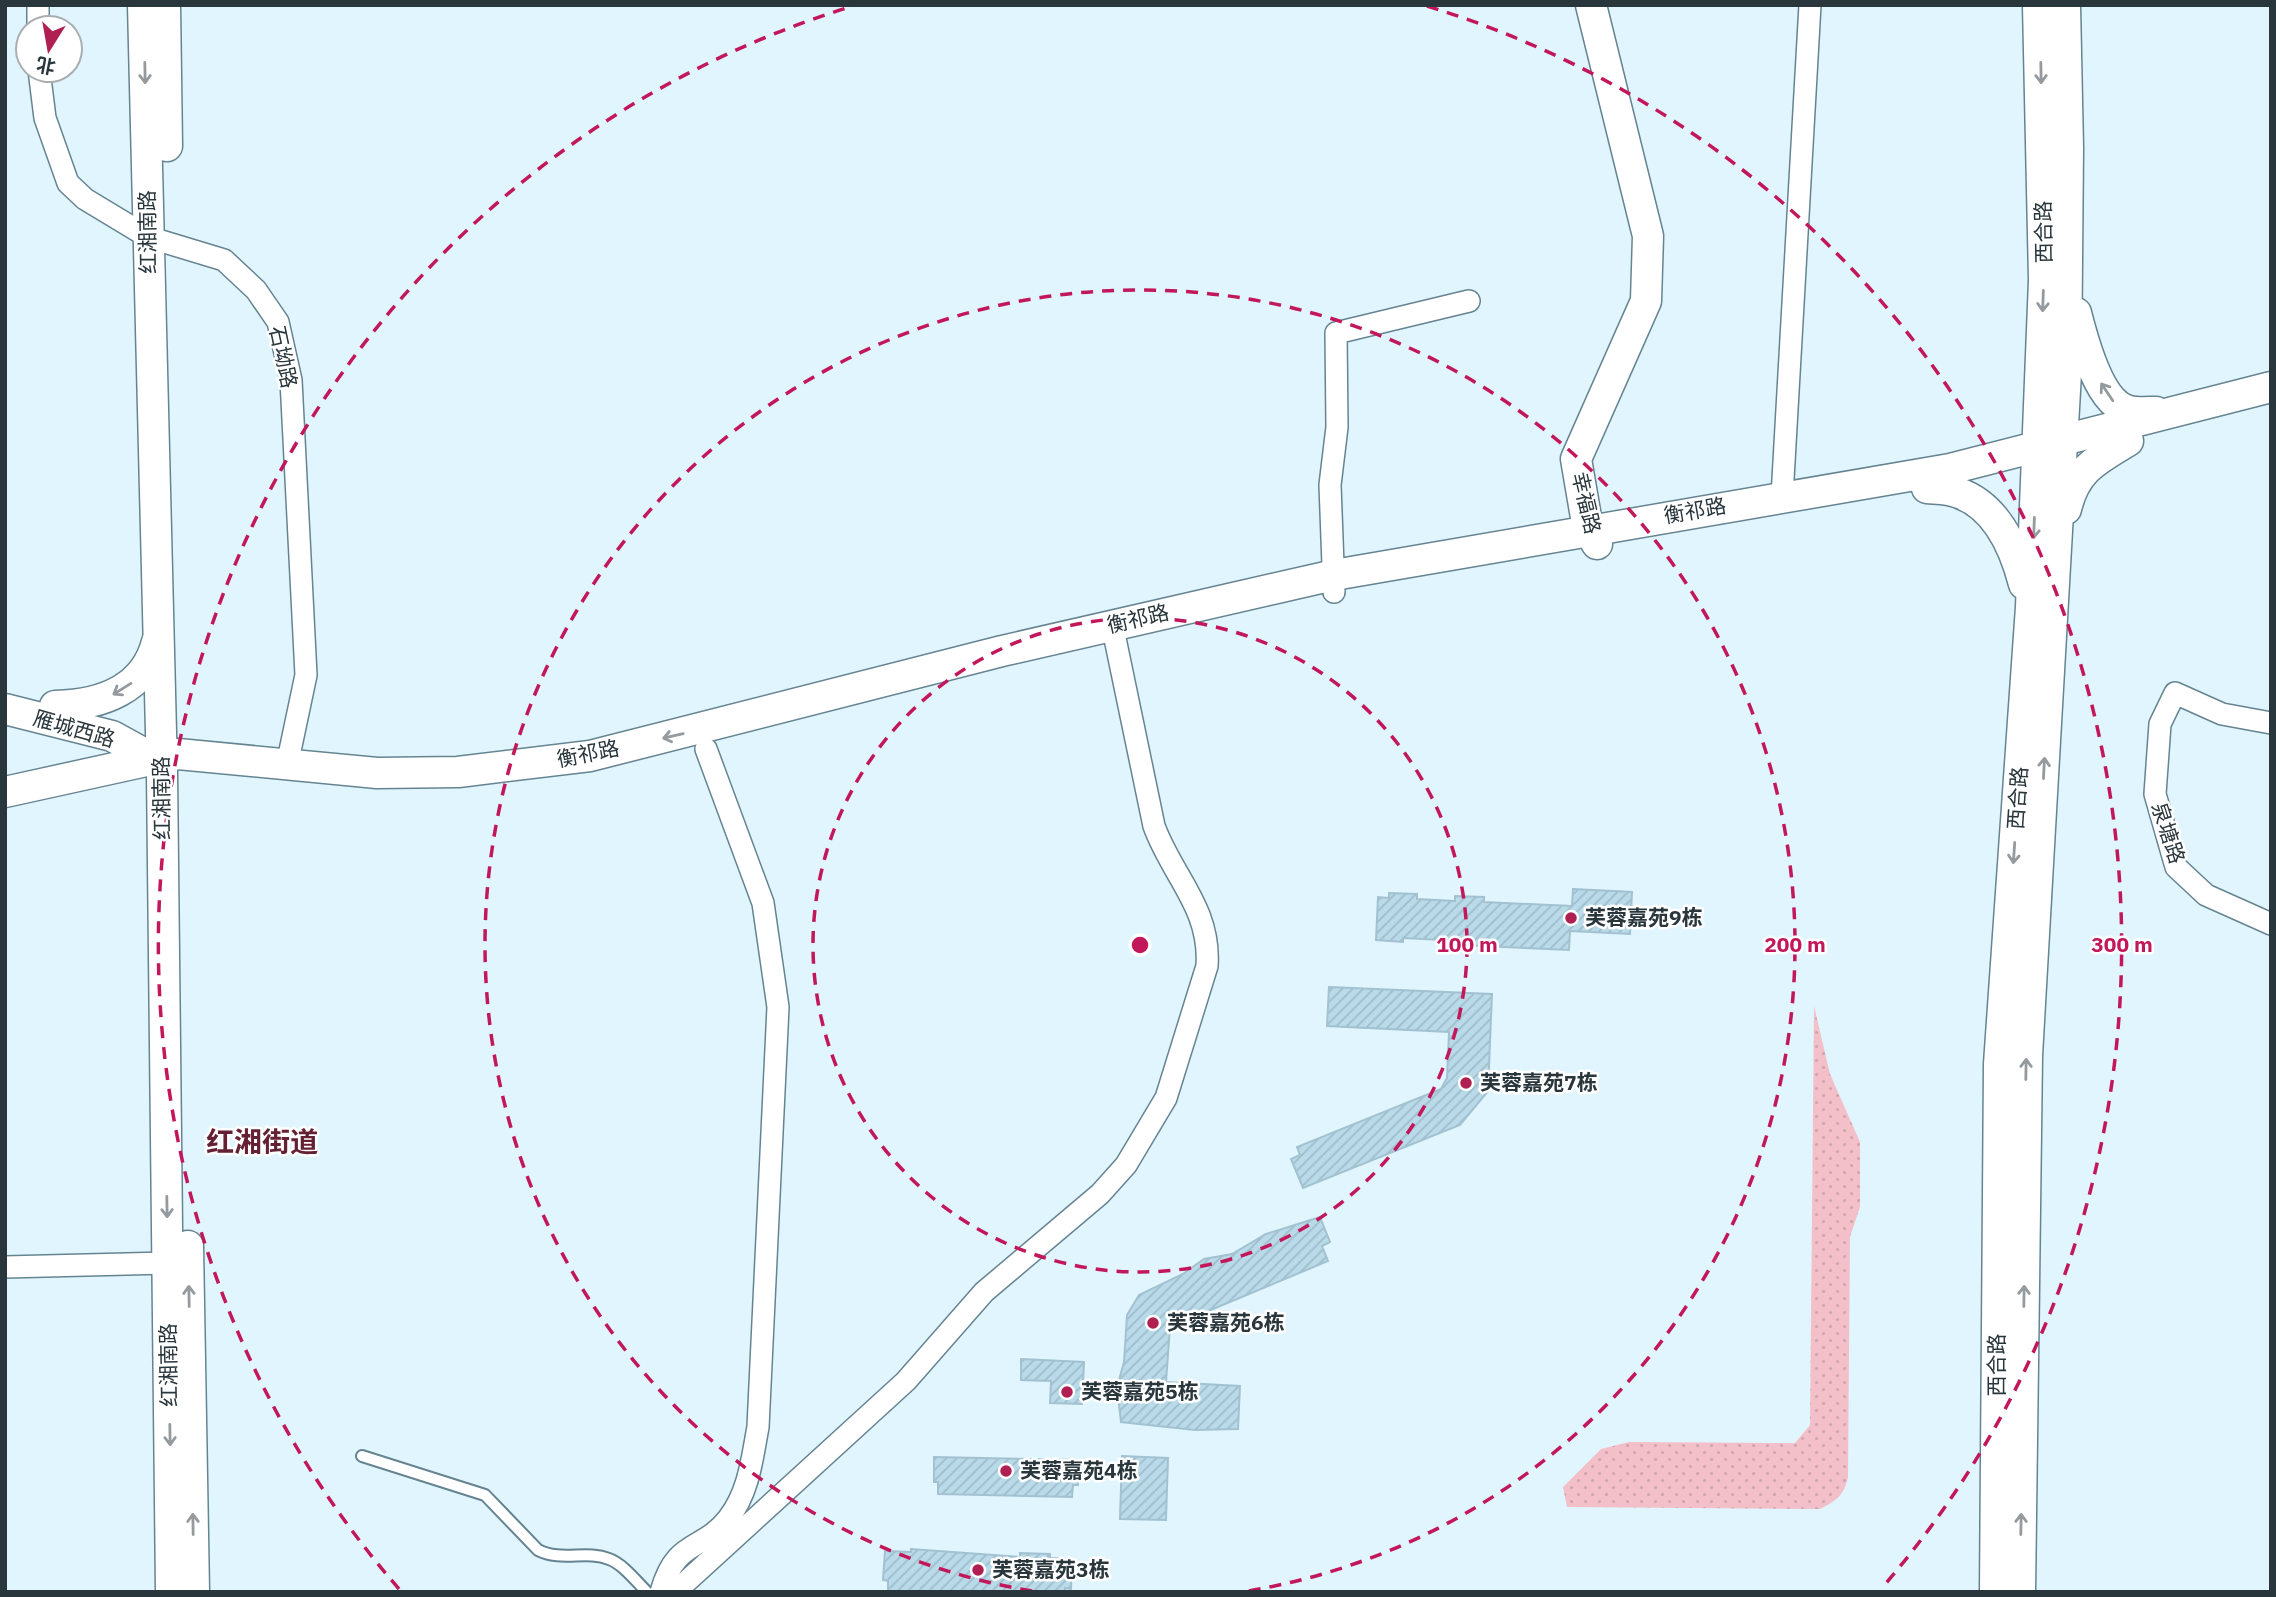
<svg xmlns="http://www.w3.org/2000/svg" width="2276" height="1597" font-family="'IBM Plex Sans','Noto Sans SC',sans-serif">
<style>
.garden{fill:url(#garden-dots)}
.building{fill:url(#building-hatch);stroke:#a2c2d1;stroke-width:2}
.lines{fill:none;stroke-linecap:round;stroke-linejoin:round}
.lane-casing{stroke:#658492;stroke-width:14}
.street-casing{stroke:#658492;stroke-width:24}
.secondary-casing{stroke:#658492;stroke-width:33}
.lane{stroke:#fff;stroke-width:10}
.street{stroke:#fff;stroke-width:21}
.secondary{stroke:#fff;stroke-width:30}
.oneway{stroke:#949a9e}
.ring{fill:none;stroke:#c2185b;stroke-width:3.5;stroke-dasharray:12 9}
.poi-dot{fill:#af1f52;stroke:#fff;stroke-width:2.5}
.labels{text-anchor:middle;stroke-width:5;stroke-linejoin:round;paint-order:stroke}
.street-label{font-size:21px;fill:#29363c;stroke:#fff}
.poi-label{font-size:21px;font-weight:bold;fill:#29363c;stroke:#fff;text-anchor:start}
.district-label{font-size:28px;font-weight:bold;fill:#652134;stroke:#fff}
.centre{fill:#c2185b;stroke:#fff;stroke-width:3.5}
.ring-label{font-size:21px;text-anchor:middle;font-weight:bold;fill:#c2185b;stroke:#fff;stroke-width:5;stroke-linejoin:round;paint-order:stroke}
</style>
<defs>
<pattern id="garden-dots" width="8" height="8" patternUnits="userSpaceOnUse" patternTransform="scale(1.75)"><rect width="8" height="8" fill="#f3c0c9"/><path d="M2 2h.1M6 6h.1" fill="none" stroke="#d0a6ae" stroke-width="1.8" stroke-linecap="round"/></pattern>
<pattern id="building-hatch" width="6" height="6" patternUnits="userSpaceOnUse" patternTransform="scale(1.75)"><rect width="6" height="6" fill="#b9dae9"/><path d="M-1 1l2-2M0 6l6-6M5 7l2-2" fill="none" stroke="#9fbcc9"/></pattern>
</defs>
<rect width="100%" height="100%" fill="#e1f5fe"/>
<path class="garden" d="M 1814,1006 L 1830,1074 L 1860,1142 L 1860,1207 L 1850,1237 L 1848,1477 C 1844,1496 1836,1501 1820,1509 L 1567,1507 L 1563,1487 L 1601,1449 L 1629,1442 L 1795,1443 L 1810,1425 Z"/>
<g class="building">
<path d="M 1573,889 L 1632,892 L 1630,934 L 1570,931 L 1569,950 L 1463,945 L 1463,941 L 1403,938 L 1403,942 L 1376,940 L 1378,897 L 1389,898 L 1389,893 L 1417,894 L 1417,899 L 1455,901 L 1455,896 L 1484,897 L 1484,902 L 1572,906 Z"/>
<path d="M 1329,987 L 1492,994 L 1488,1091 L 1460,1125 L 1303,1188 L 1291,1159 L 1300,1155 L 1297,1147 L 1441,1089 L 1447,1078 L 1449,1032 L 1327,1026 Z"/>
<path d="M 1320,1217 L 1330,1242 L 1322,1246 L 1328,1261 L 1170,1327 L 1166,1382 L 1240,1386 L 1238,1429 L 1195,1430 L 1121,1422 L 1117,1387 L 1124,1362 L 1127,1315 L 1139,1295 L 1183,1274 L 1204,1259 L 1232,1254 L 1266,1234 Z"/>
<path d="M 1021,1359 L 1084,1362 L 1082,1404 L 1050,1403 L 1051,1381 L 1021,1380 Z"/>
<path d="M 1122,1456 L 1168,1458 L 1166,1520 L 1120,1519 Z"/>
<path d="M 934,1457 L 1078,1460 L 1078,1485 L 1073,1485 L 1072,1497 L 938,1494 L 938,1482 L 934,1482 Z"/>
<path d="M 911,1549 L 1020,1557 L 1020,1553 L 1050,1554 L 1050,1558 L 1072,1559 L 1071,1589 L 1065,1588 L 1065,1592 L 888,1592 L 888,1581 L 883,1580 L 885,1551 L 911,1552 Z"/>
</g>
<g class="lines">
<defs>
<path id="lane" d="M 362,1456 L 485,1495 L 538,1550 C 561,1562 586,1550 609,1559 C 623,1564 636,1581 647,1592"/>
<g id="street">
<path d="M 38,5 L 38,28"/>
<path d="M 39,70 L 45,118 L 68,183 L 85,199 L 148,237 L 224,260 L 256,290 L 278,322 L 291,380 L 306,675 L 287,765"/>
<path d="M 1782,497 L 1810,5"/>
<path d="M 1334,592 L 1330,485 L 1337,427 L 1336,333 L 1469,301"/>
<path d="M 2271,723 L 2222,714 L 2175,693 L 2160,724 L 2155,794 L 2176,867 L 2206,895 L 2271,924"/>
<path d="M 5,1267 L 167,1263"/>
<path d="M 661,1592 C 676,1538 702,1552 728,1519 C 749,1492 752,1459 758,1427 L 778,1007 L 763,903 L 706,749"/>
<path d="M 675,1592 L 906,1381 L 984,1292 L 1100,1194 L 1126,1165 L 1166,1098 L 1207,966 C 1211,908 1172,876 1154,826 L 1112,624"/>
</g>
<g id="secondary">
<path d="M 143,5 L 162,773 L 171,1592"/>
<path d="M 165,5 L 167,146"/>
<path d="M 1591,5 L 1648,236 L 1646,301 L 1576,459 L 1588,529 L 1597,544"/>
<path d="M 2076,313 C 2083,340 2098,403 2129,411 C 2137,413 2148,412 2156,412"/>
<path d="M 1927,488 C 1937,489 1950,489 1959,493 C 1998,507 2015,549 2024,584"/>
<path d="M 2066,509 C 2075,470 2095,461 2128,441"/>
<path d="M 55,706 C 100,705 145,690 157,642"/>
<path d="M 5,709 L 112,736 L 163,764"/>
<path d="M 5,792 L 178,754 L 377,773 L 458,772 L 590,756 L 1002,651 L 1334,575 L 1950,469 L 2271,387"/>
<path d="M 188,1246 L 194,1592"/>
<path d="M 1995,1592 L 1999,1064 L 2031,607 L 2044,280 L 2038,5"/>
<path d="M 2020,1592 L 2027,1056 L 2066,373 L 2068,148 L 2065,5"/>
</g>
</defs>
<use href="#lane" class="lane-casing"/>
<use href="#street" class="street-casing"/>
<use href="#secondary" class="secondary-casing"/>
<use href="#lane" class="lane"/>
<use href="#street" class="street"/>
<use href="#secondary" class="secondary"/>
</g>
<defs><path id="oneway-shaft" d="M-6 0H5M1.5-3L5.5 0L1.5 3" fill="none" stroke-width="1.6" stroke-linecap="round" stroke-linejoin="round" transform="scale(1.75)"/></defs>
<g class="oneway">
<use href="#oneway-shaft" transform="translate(145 73) rotate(89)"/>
<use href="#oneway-shaft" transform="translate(2041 73) rotate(89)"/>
<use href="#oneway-shaft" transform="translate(2043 301) rotate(92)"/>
<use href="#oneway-shaft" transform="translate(2107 392) rotate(-124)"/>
<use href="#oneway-shaft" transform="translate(2034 528) rotate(92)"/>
<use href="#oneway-shaft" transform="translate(122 689) rotate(148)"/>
<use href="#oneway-shaft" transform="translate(673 736) rotate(167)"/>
<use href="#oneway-shaft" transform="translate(2044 768) rotate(-87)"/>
<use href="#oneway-shaft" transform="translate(2014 853) rotate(94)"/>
<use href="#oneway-shaft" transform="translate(2026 1069) rotate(-89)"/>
<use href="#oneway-shaft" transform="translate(167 1207) rotate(89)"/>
<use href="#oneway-shaft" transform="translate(189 1296) rotate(-91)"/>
<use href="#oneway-shaft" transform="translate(2024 1296) rotate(-89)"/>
<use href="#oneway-shaft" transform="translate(170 1435) rotate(89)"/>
<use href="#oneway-shaft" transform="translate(193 1524) rotate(-91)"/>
<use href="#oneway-shaft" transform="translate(2021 1524) rotate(-89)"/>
</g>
<g class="ring">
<circle cx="1140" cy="945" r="327"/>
<path d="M1032 1591A655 655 0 1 1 1248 1591"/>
<path d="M399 1589A982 982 0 0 1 853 6M1427 6A982 982 0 0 1 1881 1589"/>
</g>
<g class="poi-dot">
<circle cx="1571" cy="918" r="7"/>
<circle cx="1466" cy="1083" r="7"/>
<circle cx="1153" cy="1323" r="7"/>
<circle cx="1067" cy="1392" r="7"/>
<circle cx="1006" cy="1471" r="7"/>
<circle cx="978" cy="1570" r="7"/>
</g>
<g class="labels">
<g class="street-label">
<text transform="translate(148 232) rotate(-91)" y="7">红湘南路</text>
<text transform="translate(2044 232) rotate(-91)" y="7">西合路</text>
<text transform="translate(283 357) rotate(78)" y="7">石坳路</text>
<text transform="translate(1586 503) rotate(77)" y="7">幸福路</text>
<text transform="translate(1695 511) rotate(-10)" y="7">衡祁路</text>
<text transform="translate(1138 619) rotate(-13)" y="7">衡祁路</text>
<text transform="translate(74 729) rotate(16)" y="7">雁城西路</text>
<text transform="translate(588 754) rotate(-11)" y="7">衡祁路</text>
<text transform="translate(162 798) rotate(-91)" y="7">红湘南路</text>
<text transform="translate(2018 798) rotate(-86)" y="7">西合路</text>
<text transform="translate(2168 833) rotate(72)" y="7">泉塘路</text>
<text transform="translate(169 1365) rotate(-91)" y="7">红湘南路</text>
<text transform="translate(1997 1365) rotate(-90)" y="7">西合路</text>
</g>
<g class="poi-label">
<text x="1585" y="925">芙蓉嘉苑9栋</text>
<text x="1480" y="1090">芙蓉嘉苑7栋</text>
<text x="1167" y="1330">芙蓉嘉苑6栋</text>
<text x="1081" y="1399">芙蓉嘉苑5栋</text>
<text x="1020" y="1478">芙蓉嘉苑4栋</text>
<text x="992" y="1577">芙蓉嘉苑3栋</text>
</g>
<g class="district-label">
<text x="262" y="1152">红湘街道</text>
</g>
</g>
<circle cx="1140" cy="945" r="10" class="centre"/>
<g class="ring-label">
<text x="1467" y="952">100 m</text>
<text x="1795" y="952">200 m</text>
<text x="2122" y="952">300 m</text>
</g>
<rect width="2276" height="1597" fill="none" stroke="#29363c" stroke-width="14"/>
<g transform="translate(49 49) rotate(191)"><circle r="33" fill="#ffffff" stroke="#a9afb1" stroke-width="2"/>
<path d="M0-5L12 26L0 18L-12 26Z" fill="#af1f52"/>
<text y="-10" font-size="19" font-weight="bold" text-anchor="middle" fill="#29363c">北</text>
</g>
</svg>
